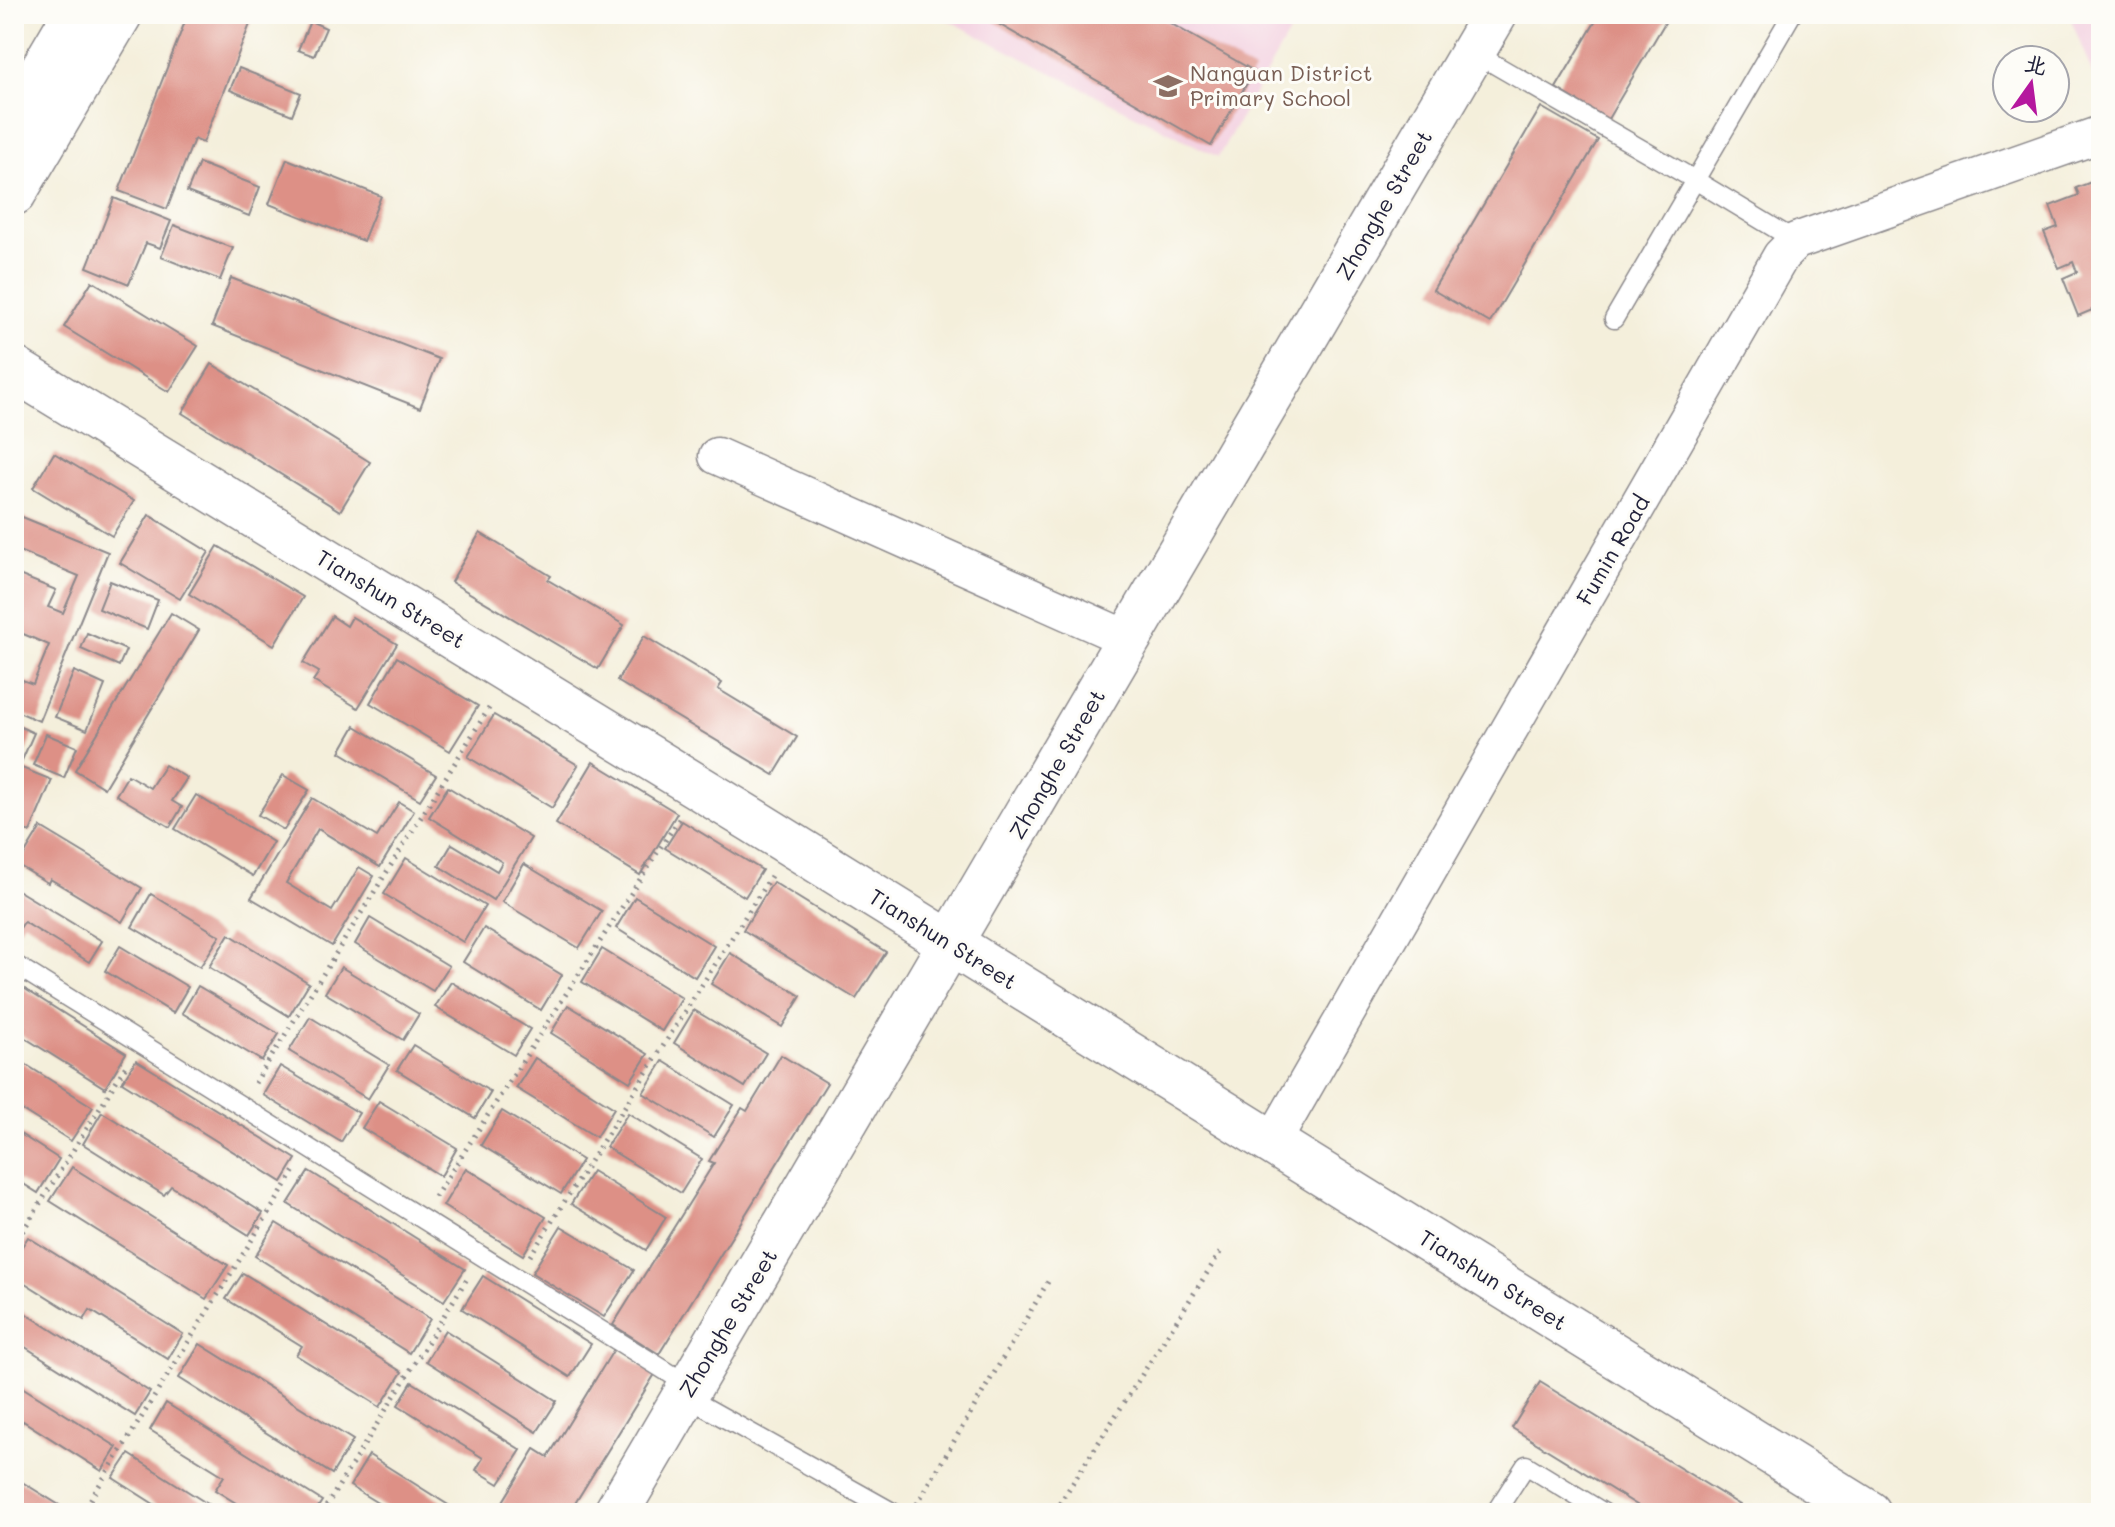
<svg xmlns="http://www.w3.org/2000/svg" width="2115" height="1527" font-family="Mali,'LXGW WenKai TC',sans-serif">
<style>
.built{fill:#f3cfe0}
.building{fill:#dd9086}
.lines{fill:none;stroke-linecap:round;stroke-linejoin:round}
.lane-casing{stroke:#8b888b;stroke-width:21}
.street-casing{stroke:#8b888b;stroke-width:39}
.secondary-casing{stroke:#8b888b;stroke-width:47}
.path{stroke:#8b888b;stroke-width:5;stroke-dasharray:2 6;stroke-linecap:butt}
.lane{stroke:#fff;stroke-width:18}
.street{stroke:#fff;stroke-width:36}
.secondary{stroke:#fff;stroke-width:44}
.labels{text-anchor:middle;stroke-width:6;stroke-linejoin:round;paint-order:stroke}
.education-label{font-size:22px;fill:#785e54;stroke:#fdfcf7;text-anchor:start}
.street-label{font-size:22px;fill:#22223b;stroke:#fdfcf7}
</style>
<rect width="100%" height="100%" fill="#fdfcf7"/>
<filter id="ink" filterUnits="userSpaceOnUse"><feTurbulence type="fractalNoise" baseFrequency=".0125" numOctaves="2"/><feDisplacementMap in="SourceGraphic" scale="16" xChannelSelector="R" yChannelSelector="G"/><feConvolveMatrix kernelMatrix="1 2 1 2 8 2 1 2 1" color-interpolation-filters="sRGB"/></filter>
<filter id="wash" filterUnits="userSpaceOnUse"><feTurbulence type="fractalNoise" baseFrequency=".006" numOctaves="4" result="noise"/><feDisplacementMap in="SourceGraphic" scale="32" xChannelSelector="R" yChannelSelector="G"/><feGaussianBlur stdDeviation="1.8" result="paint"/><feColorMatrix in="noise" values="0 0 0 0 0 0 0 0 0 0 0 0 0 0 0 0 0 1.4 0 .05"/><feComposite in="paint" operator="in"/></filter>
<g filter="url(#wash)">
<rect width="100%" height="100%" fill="#f4efdb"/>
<g class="built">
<path d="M 936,14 L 1300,14 L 1218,157 Z"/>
<path d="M 2069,14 L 2101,14 L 2101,96 Z"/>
</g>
<g id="blocks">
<g class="building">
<path d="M 188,14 L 254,14 L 203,143 L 194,139 L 167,209 L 119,191 Z"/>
<path d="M 981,14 L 1154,14 L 1254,71 L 1211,146 Z"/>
<path d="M 1600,14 L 1670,14 L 1608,119 L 1556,88 Z"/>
<path d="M 310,21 L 326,28 L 314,56 L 298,50 Z"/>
<path d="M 239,68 L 301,93 L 292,115 L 230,90 Z"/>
<path d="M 1541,107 L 1598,140 L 1490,323 L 1433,290 Z"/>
<path d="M 287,159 L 381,196 L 363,241 L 269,204 Z"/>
<path d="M 199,163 L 260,187 L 249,216 L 187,192 Z"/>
<path d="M 2101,178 L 2101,331 L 2092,310 L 2078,316 L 2063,278 L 2077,272 L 2073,262 L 2059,268 L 2044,232 L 2058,227 L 2050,206 L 2079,195 L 2076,188 Z"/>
<path d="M 114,198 L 171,221 L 160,248 L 146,243 L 129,284 L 87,267 Z"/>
<path d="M 174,225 L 233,248 L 220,280 L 161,257 Z"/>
<path d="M 231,278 L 439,359 L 420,408 L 212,326 Z"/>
<path d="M 92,281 L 198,346 L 169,392 L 64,327 Z"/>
<path d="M 212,364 L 370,462 L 340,511 L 182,413 Z"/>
<path d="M 54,453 L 134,501 L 112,536 L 33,488 Z"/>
<path d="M 15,514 L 108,552 L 39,721 L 14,710 L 14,677 L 33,684 L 49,645 L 14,630 L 14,586 L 19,575 L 56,590 L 48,607 L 63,613 L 79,576 L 14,549 Z"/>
<path d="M 149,515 L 209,552 L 180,599 L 120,563 Z"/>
<path d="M 480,533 L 551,576 L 548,580 L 624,625 L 598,669 L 451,582 Z"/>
<path d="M 218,546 L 303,597 L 274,645 L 189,594 Z"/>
<path d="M 110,581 L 158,600 L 147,629 L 99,609 Z"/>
<path d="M 171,613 L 199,630 L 104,788 L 75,770 Z"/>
<path d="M 332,616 L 347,626 L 352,617 L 397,644 L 358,708 L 313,681 L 319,672 L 303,663 Z"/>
<path d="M 87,633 L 126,650 L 119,666 L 81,649 Z"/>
<path d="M 644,636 L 722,683 L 718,689 L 797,737 L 774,775 L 617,681 Z"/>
<path d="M 397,657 L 478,706 L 450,751 L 370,703 Z"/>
<path d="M 74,671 L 105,685 L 87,730 L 55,717 Z"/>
<path d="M 494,715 L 578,765 L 552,808 L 468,757 Z"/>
<path d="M 14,724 L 34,733 L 19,767 L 52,780 L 30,832 L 14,826 Z"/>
<path d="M 355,726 L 436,775 L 420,800 L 340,752 Z"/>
<path d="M 46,734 L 77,747 L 64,778 L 33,765 Z"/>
<path d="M 593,762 L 677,813 L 640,875 L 556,824 Z"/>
<path d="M 165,765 L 187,778 L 172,801 L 182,807 L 170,827 L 116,795 L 128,775 L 150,788 Z"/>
<path d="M 283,775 L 309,790 L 284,830 L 258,815 Z"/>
<path d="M 448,787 L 531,838 L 493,900 L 439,866 L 452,844 L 497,871 L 502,862 L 429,817 Z"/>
<path d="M 196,795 L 273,842 L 253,876 L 175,829 Z"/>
<path d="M 312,798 L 377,837 L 399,802 L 414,811 L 380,867 L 318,829 L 286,883 L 332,911 L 359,867 L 374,876 L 332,946 L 251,898 Z"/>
<path d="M 682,821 L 762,870 L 745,897 L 665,848 Z"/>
<path d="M 41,827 L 142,888 L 122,922 L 50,879 L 48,883 L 18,865 Z"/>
<path d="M 406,858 L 485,906 L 463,942 L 384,894 Z"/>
<path d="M 524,864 L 602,911 L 579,948 L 502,902 Z"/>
<path d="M 773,882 L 886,952 L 856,999 L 743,930 Z"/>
<path d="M 14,888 L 102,941 L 89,962 L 24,922 L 20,928 L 14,925 Z"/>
<path d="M 151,894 L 220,936 L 200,967 L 132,927 Z"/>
<path d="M 635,897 L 714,946 L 695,977 L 616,928 Z"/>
<path d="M 370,918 L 449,966 L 433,991 L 355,944 Z"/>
<path d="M 484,928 L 562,975 L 541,1010 L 463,962 Z"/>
<path d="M 229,934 L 309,983 L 289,1016 L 209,967 Z"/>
<path d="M 120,946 L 188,987 L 173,1013 L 105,971 Z"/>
<path d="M 602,949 L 682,998 L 662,1031 L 582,982 Z"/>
<path d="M 730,953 L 801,996 L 782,1027 L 711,984 Z"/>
<path d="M 341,967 L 419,1014 L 403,1040 L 325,993 Z"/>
<path d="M 14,982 L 126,1053 L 105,1088 L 14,1031 Z"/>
<path d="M 451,982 L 530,1029 L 514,1055 L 435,1007 Z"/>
<path d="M 198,986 L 279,1034 L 262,1061 L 182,1013 Z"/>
<path d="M 568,1005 L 648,1054 L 630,1082 L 551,1033 Z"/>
<path d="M 694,1010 L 766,1053 L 745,1087 L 674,1043 Z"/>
<path d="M 310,1017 L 389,1065 L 368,1099 L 289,1051 Z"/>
<path d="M 413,1045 L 491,1092 L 475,1118 L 397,1070 Z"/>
<path d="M 781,1055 L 827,1083 L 659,1354 L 613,1325 L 714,1163 L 709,1161 L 742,1108 L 747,1111 Z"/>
<path d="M 14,1057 L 93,1107 L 71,1141 L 14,1105 Z"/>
<path d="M 535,1058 L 614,1108 L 596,1137 L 516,1088 Z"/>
<path d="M 136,1060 L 296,1159 L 282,1182 L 122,1082 Z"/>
<path d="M 663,1061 L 734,1105 L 714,1137 L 643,1093 Z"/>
<path d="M 280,1066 L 359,1113 L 341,1142 L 263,1095 Z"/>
<path d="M 379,1101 L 457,1148 L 441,1176 L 362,1128 Z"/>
<path d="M 502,1111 L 582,1160 L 561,1194 L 481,1145 Z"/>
<path d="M 102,1112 L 263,1213 L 249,1235 L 171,1186 L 164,1195 L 83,1144 Z"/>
<path d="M 628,1113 L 702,1159 L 681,1193 L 606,1147 Z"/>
<path d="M 14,1130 L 59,1159 L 38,1193 L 14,1178 Z"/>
<path d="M 72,1167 L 228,1265 L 206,1299 L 50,1201 Z"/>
<path d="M 466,1168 L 546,1217 L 523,1255 L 443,1206 Z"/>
<path d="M 309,1171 L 465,1269 L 444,1301 L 288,1204 Z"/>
<path d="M 592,1171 L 666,1217 L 646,1250 L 571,1204 Z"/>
<path d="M 276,1223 L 430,1319 L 409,1353 L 255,1256 Z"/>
<path d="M 561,1226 L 634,1270 L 604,1317 L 532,1273 Z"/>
<path d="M 28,1237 L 183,1334 L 168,1359 L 90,1310 L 84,1320 L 14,1276 L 14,1259 Z"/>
<path d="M 243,1273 L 402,1372 L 380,1407 L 296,1355 L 302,1346 L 226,1299 Z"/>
<path d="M 483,1276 L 591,1344 L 570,1377 L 462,1309 Z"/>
<path d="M 14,1306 L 150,1392 L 135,1416 L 14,1340 Z"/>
<path d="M 445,1330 L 557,1401 L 537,1432 L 426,1361 Z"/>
<path d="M 200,1344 L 353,1440 L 332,1474 L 179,1378 Z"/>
<path d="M 614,1349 L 655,1374 L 569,1513 L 508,1513 L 499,1508 L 535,1449 L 548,1457 Z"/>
<path d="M 14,1382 L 117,1447 L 102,1471 L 23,1421 L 18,1429 L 14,1426 Z"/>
<path d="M 412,1382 L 521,1450 L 499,1484 L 476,1470 L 483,1458 L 398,1405 Z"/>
<path d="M 1540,1382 L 1753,1513 L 1650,1513 L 1512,1428 Z"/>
<path d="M 166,1403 L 322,1501 L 314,1513 L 252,1513 L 215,1490 L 224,1476 L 150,1430 Z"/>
<path d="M 129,1454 L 203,1501 L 223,1513 L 168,1513 L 113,1478 Z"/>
<path d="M 369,1455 L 461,1513 L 394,1513 L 350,1486 Z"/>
<path d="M 14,1477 L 72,1513 L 14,1513 Z"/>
</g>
</g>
</g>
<g filter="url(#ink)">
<use href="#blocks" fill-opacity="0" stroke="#8b888b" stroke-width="2"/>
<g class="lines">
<defs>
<g id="lane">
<path d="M 1473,52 L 1695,180 L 1796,241"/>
<path d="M 1614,319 L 1792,14"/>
<path d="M 14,964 L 690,1386"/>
<path d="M 685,1396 L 894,1513"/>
<path d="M 1495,1513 L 1526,1465 L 1604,1513"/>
</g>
<g id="street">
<path d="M 717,456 L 1130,640"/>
<path d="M 1272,1143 L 1781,256 L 1796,241 L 2101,134"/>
</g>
<g id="secondary">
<path d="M 14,118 L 75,14"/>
<path d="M 14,193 L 120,14"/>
<path d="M 14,369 L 752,820 L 1869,1513"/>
<path d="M 616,1513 L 1495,14"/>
</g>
</defs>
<use href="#lane" class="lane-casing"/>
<use href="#street" class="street-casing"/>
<use href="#secondary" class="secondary-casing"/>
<g class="path">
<path d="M 255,1083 L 491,705"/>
<path d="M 435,1197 L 679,819"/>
<path d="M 14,1245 L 127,1064"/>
<path d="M 530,1256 L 771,876"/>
<path d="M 917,1504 L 1049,1280"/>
<path d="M 82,1513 L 296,1169"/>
<path d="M 322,1513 L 468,1277"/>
<path d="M 1069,1513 L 1058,1506 L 1223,1248"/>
</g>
<use href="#lane" class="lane"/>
<use href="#street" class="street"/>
<use href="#secondary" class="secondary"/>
</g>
</g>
<defs>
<symbol id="school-bare" viewBox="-9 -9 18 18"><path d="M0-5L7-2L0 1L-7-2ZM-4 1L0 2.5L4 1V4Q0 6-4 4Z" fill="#8d6e63" stroke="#fdfcf7" stroke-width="2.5" paint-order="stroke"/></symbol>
</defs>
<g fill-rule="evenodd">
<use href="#school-bare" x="1148" y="66" width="40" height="40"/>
</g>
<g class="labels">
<g class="education-label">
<text x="1190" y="81">Nanguan District<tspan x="1190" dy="25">Primary School</tspan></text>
</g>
<g class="street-label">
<text transform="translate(1384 205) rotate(-60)" y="8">Zhonghe Street</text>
<text transform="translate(1613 550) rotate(-60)" y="8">Fumin Road</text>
<text transform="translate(391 599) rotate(31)" y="8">Tianshun Street</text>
<text transform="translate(1057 764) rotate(-60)" y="8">Zhonghe Street</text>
<text transform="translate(943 939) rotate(32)" y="8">Tianshun Street</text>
<text transform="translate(1493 1280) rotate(32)" y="8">Tianshun Street</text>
<text transform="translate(728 1323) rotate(-59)" y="8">Zhonghe Street</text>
</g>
</g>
<rect width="2115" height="1527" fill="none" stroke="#fdfcf7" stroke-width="48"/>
<g transform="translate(2031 84) rotate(14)"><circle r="38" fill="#fdfcf7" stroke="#a5a5ac" stroke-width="2"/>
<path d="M0-6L14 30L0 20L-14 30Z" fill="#b5179e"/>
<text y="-12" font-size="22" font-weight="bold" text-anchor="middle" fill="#22223b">北</text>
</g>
</svg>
